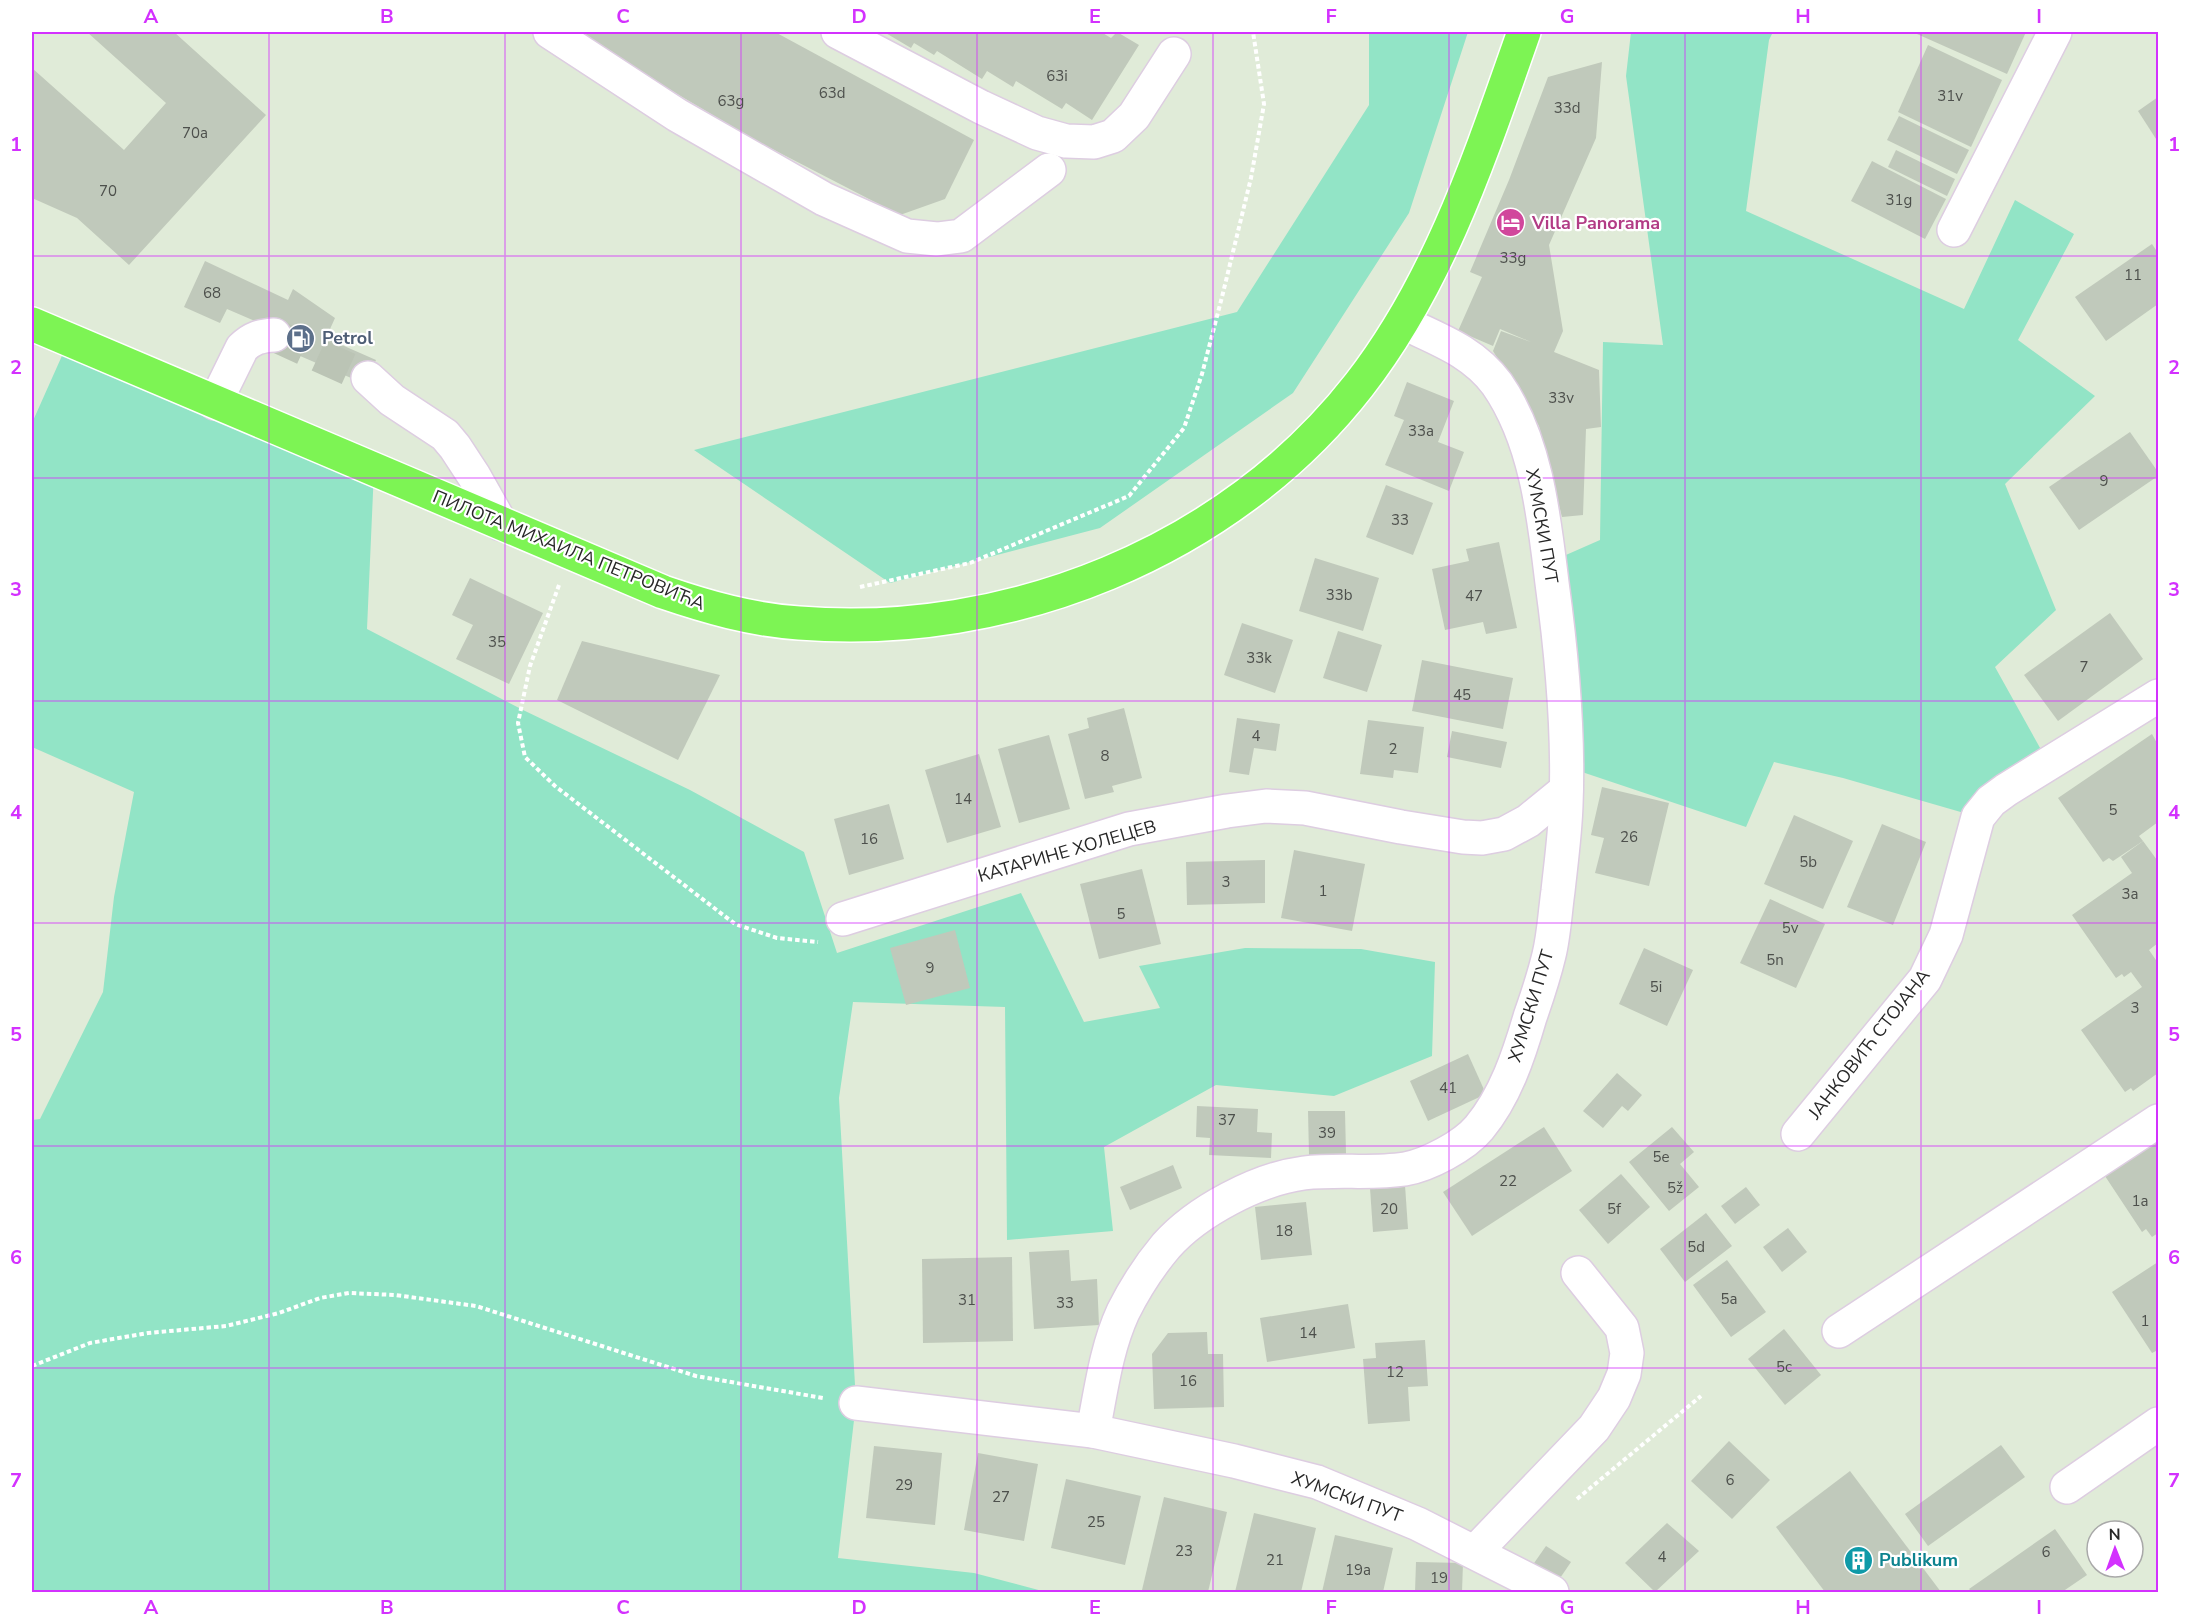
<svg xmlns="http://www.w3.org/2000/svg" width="2190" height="1624" font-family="'Nunito Sans',sans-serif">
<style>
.green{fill:#92e4c6}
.building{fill:#c0c9bb}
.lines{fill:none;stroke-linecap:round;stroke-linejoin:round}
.minor-tunnel{stroke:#bbc4b5;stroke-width:33;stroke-dasharray:33 16;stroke-linecap:butt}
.minor-casing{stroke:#ddcde1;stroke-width:36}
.major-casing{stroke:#fff;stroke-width:36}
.path{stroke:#fff;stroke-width:4;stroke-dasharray:4.5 3;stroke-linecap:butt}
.minor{stroke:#fff;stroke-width:33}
.major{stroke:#7df454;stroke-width:33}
.grid{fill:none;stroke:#d331fe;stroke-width:1.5;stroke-opacity:0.55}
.labels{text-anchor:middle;stroke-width:4.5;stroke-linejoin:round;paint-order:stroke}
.number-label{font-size:15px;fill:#4d504c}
.hotel-label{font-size:18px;font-weight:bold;fill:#b23c85;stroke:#fff;text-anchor:start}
.service-label{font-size:18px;font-weight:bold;fill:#4e5e75;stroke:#fff;text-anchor:start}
.street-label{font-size:18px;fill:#272727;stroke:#fff}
.culture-label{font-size:18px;font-weight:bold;fill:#0d838f;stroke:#fff;text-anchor:start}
.neatline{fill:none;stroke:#d331fe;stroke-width:2}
.grid-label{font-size:20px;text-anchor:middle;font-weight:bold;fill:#d331fe}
</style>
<rect width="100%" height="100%" fill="#e0ebd8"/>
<g class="green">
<path d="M 1369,32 L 1468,32 L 1409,213 L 1293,393 L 1100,528 L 890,583 L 694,450 L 1237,312 L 1369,105 Z"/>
<path d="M 1631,32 L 1773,32 L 1769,40 L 1746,211 L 1964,309 L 2015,200 L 2074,234 L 2018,340 L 2095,396 L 2005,484 L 2056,610 L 1995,667 L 2049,764 L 1978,817 L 1843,778 L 1774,762 L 1746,827 L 1582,772 L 1550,562 L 1600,540 L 1603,342 L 1663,345 L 1626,76 Z"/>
<path d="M 69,340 L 374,470 L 367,629 L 523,710 L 690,790 L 804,852 L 837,953 L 1021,893 L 1084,1022 L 1160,1008 L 1139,966 L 1245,948 L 1361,949 L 1435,962 L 1432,1056 L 1334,1096 L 1216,1085 L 1104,1147 L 1113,1231 L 1007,1240 L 1005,1007 L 853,1002 L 839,1098 L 856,1403 L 838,1558 L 974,1573 L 1046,1592 L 32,1592 L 32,1120 L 40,1119 L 103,992 L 114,897 L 134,792 L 32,747 L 32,423 Z"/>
</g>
<g class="building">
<path d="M 87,32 L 174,32 L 266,115 L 129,265 L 77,218 L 32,198 L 32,68 L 124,150 L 166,103 Z"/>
<path d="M 579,32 L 775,32 L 974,140 L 945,199 L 900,215 L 753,139 L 625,63 Z"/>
<path d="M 884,32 L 1101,32 L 1111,38 L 1117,32 L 1139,45 L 1092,120 L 1066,103 L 1062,109 L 1016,81 L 1013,87 L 987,71 L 982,79 L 937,51 L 934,55 L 914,43 L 911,48 Z"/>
<path d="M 1918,32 L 2026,32 L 2007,74 L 1917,34 Z"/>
<path d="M 1928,45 L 2002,80 L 1971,147 L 1898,112 Z"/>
<path d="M 1602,62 L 1596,138 L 1549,245 L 1563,331 L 1554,352 L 1599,370 L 1601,427 L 1586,429 L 1583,515 L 1562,517 L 1539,426 L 1493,351 L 1501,331 L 1531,342 L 1500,329 L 1493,346 L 1458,331 L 1482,277 L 1470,272 L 1509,180 L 1548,77 Z"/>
<path d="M 2158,97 L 2158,142 L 2138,111 Z"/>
<path d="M 1899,116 L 1969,150 L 1957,174 L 1887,140 Z"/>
<path d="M 1896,150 L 1955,179 L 1947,196 L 1888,167 Z"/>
<path d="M 1872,161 L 1946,199 L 1925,239 L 1851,201 Z"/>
<path d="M 2152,244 L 2158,253 L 2158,304 L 2106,341 L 2075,297 Z"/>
<path d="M 205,261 L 288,300 L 293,289 L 335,318 L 326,338 L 376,360 L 365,384 L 270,343 L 276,330 L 227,309 L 220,323 L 184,307 Z"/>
<path d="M 1407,382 L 1454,401 L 1438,442 L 1464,452 L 1449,491 L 1385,465 L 1404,420 L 1394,416 Z"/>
<path d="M 2130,432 L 2158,472 L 2158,476 L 2079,530 L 2049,487 Z"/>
<path d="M 1386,485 L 1433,503 L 1413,555 L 1366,537 Z"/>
<path d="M 1499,542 L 1517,628 L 1486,634 L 1483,622 L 1445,630 L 1432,569 L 1469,561 L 1466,549 Z"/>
<path d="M 1315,558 L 1379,578 L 1363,631 L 1299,611 Z"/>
<path d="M 470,578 L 543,613 L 509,684 L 456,659 L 473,625 L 452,615 Z"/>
<path d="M 2110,613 L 2143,659 L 2058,721 L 2024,675 Z"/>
<path d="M 1242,623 L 1293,640 L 1275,693 L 1224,675 Z"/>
<path d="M 1338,631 L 1382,645 L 1367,692 L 1323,678 Z"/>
<path d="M 582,641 L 720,675 L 678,760 L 557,700 Z"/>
<path d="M 1422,660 L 1513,678 L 1503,729 L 1412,711 Z"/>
<path d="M 1124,708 L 1142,778 L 1112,786 L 1114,792 L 1085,799 L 1068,734 L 1089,728 L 1087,718 Z"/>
<path d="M 1237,718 L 1280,724 L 1276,751 L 1254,748 L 1249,775 L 1229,772 Z"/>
<path d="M 1368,720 L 1424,727 L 1418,773 L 1394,770 L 1393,778 L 1360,774 Z"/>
<path d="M 1452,731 L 1507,742 L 1501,768 L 1447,757 Z"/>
<path d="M 2152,734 L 2158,745 L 2158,822 L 2139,836 L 2143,841 L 2113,861 L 2109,858 L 2103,862 L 2058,798 Z"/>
<path d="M 1049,735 L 1070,809 L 1019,823 L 998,749 Z"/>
<path d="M 979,754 L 1001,827 L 947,843 L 925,770 Z"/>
<path d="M 1602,787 L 1669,803 L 1649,886 L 1595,873 L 1604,838 L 1591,835 Z"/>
<path d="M 889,804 L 904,859 L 849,875 L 834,819 Z"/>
<path d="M 1794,815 L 1853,841 L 1823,909 L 1764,884 Z"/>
<path d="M 1882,824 L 1926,842 L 1893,925 L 1847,907 Z"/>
<path d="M 2143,841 L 2157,860 L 2158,859 L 2158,943 L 2149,950 L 2158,963 L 2158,1073 L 2133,1091 L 2131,1088 L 2125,1092 L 2081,1030 L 2142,987 L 2131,972 L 2124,977 L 2122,974 L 2116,978 L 2072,915 L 2132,873 L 2121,857 Z"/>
<path d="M 1294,850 L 1365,864 L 1352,931 L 1281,918 Z"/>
<path d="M 1265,860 L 1265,903 L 1187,905 L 1186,862 Z"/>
<path d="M 1142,869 L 1161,944 L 1099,959 L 1080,884 Z"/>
<path d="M 1770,899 L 1825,924 L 1796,988 L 1740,963 Z"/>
<path d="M 955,930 L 970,988 L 906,1005 L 890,948 Z"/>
<path d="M 1644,948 L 1693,970 L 1667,1026 L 1619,1004 Z"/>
<path d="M 1468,1054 L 1486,1094 L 1428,1121 L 1410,1081 Z"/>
<path d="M 1617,1073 L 1642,1095 L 1628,1111 L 1622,1106 L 1603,1128 L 1583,1111 Z"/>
<path d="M 1197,1106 L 1258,1109 L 1257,1132 L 1272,1133 L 1271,1158 L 1209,1155 L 1210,1138 L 1196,1137 Z"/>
<path d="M 1308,1111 L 1345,1111 L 1346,1154 L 1309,1155 Z"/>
<path d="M 1544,1127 L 1572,1171 L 1472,1236 L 1443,1192 Z"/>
<path d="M 1672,1127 L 1694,1152 L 1680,1164 L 1699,1187 L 1669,1211 L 1629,1162 Z"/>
<path d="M 2158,1136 L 2158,1233 L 2152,1237 L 2146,1229 L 2142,1232 L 2103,1173 Z"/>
<path d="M 1173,1165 L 1182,1188 L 1130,1210 L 1120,1187 Z"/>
<path d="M 1621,1174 L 1650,1207 L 1608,1244 L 1579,1210 Z"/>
<path d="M 1405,1185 L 1408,1229 L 1373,1232 L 1370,1188 Z"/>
<path d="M 1746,1187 L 1760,1205 L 1735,1224 L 1721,1206 Z"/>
<path d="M 1306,1202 L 1312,1255 L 1261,1260 L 1255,1207 Z"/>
<path d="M 1706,1213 L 1732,1246 L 1685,1282 L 1660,1249 Z"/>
<path d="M 1788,1228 L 1807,1252 L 1782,1272 L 1763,1247 Z"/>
<path d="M 1069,1250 L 1071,1281 L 1097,1279 L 1099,1325 L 1034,1329 L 1029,1252 Z"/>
<path d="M 1012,1257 L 1013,1341 L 923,1343 L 922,1259 Z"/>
<path d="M 1727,1260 L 1766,1312 L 1731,1337 L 1693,1285 Z"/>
<path d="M 2158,1262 L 2158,1350 L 2152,1353 L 2112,1292 Z"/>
<path d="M 1348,1304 L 1355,1348 L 1267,1362 L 1260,1318 Z"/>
<path d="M 1784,1329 L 1821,1375 L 1785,1405 L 1748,1359 Z"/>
<path d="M 1207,1332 L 1208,1354 L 1223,1354 L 1224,1407 L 1154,1409 L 1152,1354 L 1168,1333 Z"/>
<path d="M 1425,1340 L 1428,1386 L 1408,1387 L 1410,1421 L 1368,1424 L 1363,1359 L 1376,1358 L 1375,1343 Z"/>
<path d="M 1729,1441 L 1770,1480 L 1732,1519 L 1691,1481 Z"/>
<path d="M 2001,1445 L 2025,1477 L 1928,1546 L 1905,1514 Z"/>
<path d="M 874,1446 L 942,1453 L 935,1525 L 866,1518 Z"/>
<path d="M 978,1453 L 1038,1464 L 1024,1541 L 964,1530 Z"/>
<path d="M 1850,1471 L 1941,1592 L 1825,1592 L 1776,1527 Z"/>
<path d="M 1066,1479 L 1141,1496 L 1125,1565 L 1051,1548 Z"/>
<path d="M 1164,1497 L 1227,1512 L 1208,1592 L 1155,1592 L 1142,1590 Z"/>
<path d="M 1254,1513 L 1316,1528 L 1301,1592 L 1235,1592 Z"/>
<path d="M 1667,1523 L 1699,1551 L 1655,1592 L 1625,1563 Z"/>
<path d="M 2055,1529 L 2087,1575 L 2062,1592 L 1972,1592 L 1969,1589 Z"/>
<path d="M 1335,1535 L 1393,1548 L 1383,1592 L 1322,1592 Z"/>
<path d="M 1546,1546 L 1571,1562 L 1556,1584 L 1532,1566 Z"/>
<path d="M 1416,1562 L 1463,1563 L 1462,1592 L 1415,1592 Z"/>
</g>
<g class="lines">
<path class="minor-tunnel" d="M 274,335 L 368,378"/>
<defs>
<g id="minor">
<path d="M 550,32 L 677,115 L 824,199 L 907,236 L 937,239 L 961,236 L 1049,170"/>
<path d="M 838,32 L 981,107 L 1037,133 L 1066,141 L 1094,142 L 1113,136 L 1134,116 L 1174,54"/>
<path d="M 1954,230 L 2055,32"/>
<path d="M 368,378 L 392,400 L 445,435 L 455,447 L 474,476 L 501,524"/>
<path d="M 215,403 L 242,348 C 252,338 260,336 274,335"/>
<path d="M 843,919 L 1129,829 L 1227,811 L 1266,806 L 1305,808 L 1401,827 L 1463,837 L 1482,838 L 1504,834 L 1528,821 L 1566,790"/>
<path d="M 1798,1134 L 1925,979 L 1946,935 L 1978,817 L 1991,801 L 2006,790 L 2158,696"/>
<path d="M 1839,1331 L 2158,1121"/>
<path d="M 856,1403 L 1093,1431 L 1234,1461 L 1317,1482 L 1418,1524 L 1552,1592"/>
<path d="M 1093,1431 C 1101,1391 1106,1349 1123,1312 C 1134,1290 1150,1265 1166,1246 C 1197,1211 1258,1179 1304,1173 C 1337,1169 1372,1174 1405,1169 C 1428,1165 1464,1146 1479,1128 C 1505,1097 1519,1055 1530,1017 C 1537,997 1544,976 1549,955 C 1554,935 1555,912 1558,891 C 1561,863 1565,834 1566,805 C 1569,731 1562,656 1552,583 C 1544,516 1536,440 1497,384 C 1473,351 1437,339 1402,322"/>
<path d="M 2067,1487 L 2158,1424"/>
<path d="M 1475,1552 L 1594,1428 L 1614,1398 L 1624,1374 L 1627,1353 L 1622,1328 L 1578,1273"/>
</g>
<path id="major" d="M 32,324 L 663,592 C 707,607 752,620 799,623 C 1008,640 1229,552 1359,385 C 1440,281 1481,154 1524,32"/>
</defs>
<use href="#minor" class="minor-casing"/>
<use href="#major" class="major-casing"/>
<g class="path">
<path d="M 559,585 L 530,666 L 518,723 L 525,757 L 555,786 L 735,924 L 777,938 L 818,942"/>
<path d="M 860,587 L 970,563 L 1129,496 L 1184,428 L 1202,374 L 1222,297 L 1251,178 L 1264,104 L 1253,32"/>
<path d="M 32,1366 L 90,1343 L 148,1333 L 226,1326 L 279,1313 L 320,1298 L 349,1293 L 395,1295 L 476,1306 L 696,1376 L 823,1398"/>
<path d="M 1577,1499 L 1701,1396"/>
</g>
<use href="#minor" class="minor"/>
<use href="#major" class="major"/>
</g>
<path class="grid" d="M 269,32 L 269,1592M 505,32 L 505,1592M 741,32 L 741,1592M 977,32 L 977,1592M 1213,32 L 1213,1592M 1449,32 L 1449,1592M 1685,32 L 1685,1592M 1921,32 L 1921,1592M 32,256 L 2158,256M 32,478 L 2158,478M 32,701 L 2158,701M 32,923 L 2158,923M 32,1146 L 2158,1146M 32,1368 L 2158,1368"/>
<defs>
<symbol id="hotel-disc" viewBox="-11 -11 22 22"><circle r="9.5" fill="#d1479c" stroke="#fff"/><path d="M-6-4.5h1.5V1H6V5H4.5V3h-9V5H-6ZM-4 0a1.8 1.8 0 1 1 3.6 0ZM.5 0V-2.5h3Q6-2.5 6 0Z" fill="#fff"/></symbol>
<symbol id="fuel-disc" viewBox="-11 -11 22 22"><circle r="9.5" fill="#5c6f8a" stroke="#fff"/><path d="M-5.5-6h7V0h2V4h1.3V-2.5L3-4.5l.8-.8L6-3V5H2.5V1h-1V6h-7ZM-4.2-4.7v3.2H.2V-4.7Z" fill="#fff"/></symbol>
<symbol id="building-disc" viewBox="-11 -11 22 22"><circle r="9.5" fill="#0f9aa8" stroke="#fff"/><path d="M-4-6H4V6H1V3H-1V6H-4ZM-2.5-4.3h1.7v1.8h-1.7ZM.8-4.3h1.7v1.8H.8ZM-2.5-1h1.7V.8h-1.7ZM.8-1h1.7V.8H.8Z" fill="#fff"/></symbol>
</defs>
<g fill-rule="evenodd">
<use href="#hotel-disc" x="1494" y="206" width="33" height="33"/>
<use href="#fuel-disc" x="284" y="322" width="33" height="33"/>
<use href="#building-disc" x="1842" y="1544" width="33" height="33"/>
</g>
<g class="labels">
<g class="number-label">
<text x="1057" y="81">63i</text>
<text x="832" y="98">63d</text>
<text x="1950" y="101">31v</text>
<text x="731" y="106">63g</text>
<text x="1567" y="113">33d</text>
<text x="195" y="138">70a</text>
<text x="108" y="196">70</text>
<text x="1899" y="205">31g</text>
<text x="1513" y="263">33g</text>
<text x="2133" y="280">11</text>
<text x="212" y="298">68</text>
<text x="1561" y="403">33v</text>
<text x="1421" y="436">33a</text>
<text x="2104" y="486">9</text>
<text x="1400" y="525">33</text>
<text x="1339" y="600">33b</text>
<text x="1474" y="601">47</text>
<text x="497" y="647">35</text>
<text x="1259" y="663">33k</text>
<text x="2084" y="672">7</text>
<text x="1462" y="700">45</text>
<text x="1256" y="741">4</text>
<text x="1393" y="754">2</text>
<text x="1105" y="761">8</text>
<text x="963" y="804">14</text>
<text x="2113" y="815">5</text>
<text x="1629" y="842">26</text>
<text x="869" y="844">16</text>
<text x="1808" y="867">5b</text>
<text x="1226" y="887">3</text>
<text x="1323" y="896">1</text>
<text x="2130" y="899">3a</text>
<text x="1121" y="919">5</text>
<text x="1790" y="933">5v</text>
<text x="1775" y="965">5n</text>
<text x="930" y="973">9</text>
<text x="1656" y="992">5i</text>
<text x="2135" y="1013">3</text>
<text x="1448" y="1093">41</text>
<text x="1227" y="1125">37</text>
<text x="1327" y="1138">39</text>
<text x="1661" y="1162">5e</text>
<text x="1508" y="1186">22</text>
<text x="1675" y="1193">5ž</text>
<text x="2140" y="1206">1a</text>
<text x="1389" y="1214">20</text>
<text x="1614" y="1214">5f</text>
<text x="1284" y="1236">18</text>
<text x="1696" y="1252">5d</text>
<text x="1729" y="1304">5a</text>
<text x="967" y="1305">31</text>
<text x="1065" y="1308">33</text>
<text x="2145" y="1326">1</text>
<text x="1308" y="1338">14</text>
<text x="1784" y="1372">5c</text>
<text x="1395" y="1377">12</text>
<text x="1188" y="1386">16</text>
<text x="1730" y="1485">6</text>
<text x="904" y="1490">29</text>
<text x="1001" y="1502">27</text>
<text x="1096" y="1527">25</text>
<text x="1184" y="1556">23</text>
<text x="2046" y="1557">6</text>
<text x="1662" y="1562">4</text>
<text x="1275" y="1565">21</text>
<text x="1358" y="1575">19a</text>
<text x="1439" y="1583">19</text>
</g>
<g class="hotel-label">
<text x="1532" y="229">Villa Panorama</text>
</g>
<g class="service-label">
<text x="322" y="344">Petrol</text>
</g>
<g class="street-label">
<text transform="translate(1542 526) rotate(80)" y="6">ХУМСКИ ПУТ</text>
<text transform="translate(569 550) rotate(22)" y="6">ПИЛОТА МИХАИЛА ПЕТРОВИЋА</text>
<text transform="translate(1067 851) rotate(-16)" y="6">КАТАРИНЕ ХОЛЕЦЕВ</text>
<text transform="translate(1531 1006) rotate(-73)" y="6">ХУМСКИ ПУТ</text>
<text transform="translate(1869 1044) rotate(-52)" y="6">ЈАНКОВИЋ СТОЈАНА</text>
<text transform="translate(1347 1497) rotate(20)" y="6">ХУМСКИ ПУТ</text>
</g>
<g class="culture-label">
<text x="1879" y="1566">Publikum</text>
</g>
</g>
<rect width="2190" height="1624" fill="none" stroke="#ffffff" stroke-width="66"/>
<g transform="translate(2115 1549) rotate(359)"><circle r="28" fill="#ffffff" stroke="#a9a9a9" stroke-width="1.5"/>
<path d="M0-4.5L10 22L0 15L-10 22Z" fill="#d331fe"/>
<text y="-9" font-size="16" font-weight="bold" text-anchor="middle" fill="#272727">N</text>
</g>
<rect x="33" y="33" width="2124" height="1558" class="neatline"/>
<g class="grid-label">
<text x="151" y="23">A</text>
<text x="387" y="23">B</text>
<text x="623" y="23">C</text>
<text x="859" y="23">D</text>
<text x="1095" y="23">E</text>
<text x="1331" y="23">F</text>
<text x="1567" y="23">G</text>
<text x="1803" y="23">H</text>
<text x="2039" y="23">I</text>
<text x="16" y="151">1</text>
<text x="2174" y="151">1</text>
<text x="16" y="374">2</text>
<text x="2174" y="374">2</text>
<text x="16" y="596">3</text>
<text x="2174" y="596">3</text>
<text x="16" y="819">4</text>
<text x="2174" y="819">4</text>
<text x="16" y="1041">5</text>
<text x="2174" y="1041">5</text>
<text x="16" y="1264">6</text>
<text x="2174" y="1264">6</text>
<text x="16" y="1487">7</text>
<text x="2174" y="1487">7</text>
<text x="151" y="1614">A</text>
<text x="387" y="1614">B</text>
<text x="623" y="1614">C</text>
<text x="859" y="1614">D</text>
<text x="1095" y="1614">E</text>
<text x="1331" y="1614">F</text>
<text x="1567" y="1614">G</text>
<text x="1803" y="1614">H</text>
<text x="2039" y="1614">I</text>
</g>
</svg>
